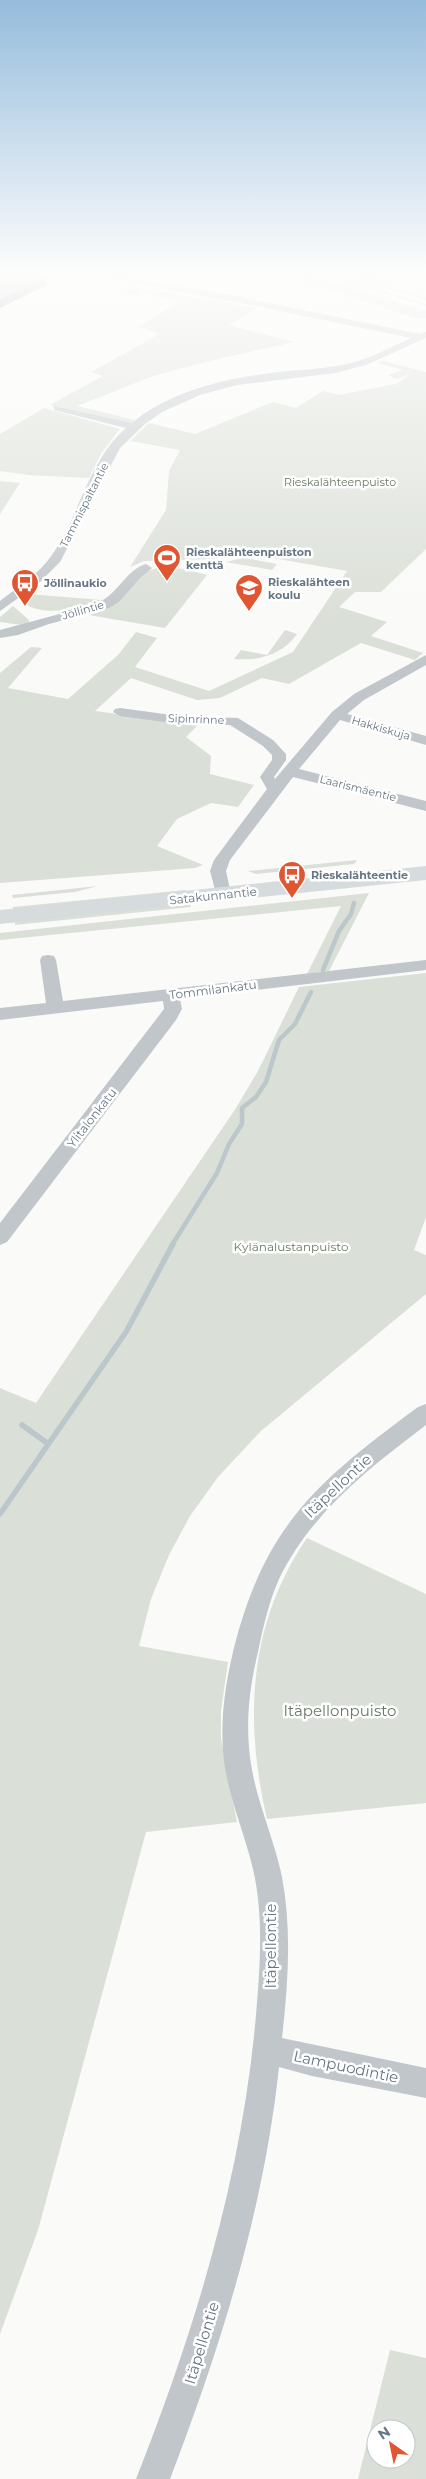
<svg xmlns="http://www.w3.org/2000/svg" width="426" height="2479" font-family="Montserrat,sans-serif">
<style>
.green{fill:#dadfd7;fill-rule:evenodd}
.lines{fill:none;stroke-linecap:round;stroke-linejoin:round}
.stream-far1{stroke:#bbc7cb;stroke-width:4.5}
.stream{stroke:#bbc7cb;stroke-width:5.5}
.street{fill:#c1c6ca;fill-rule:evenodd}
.secondary{fill:#d6dbde;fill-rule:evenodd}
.highway{fill:#d6dbde;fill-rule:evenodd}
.shaded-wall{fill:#777d82}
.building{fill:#aab3b9;stroke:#777d82}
.labels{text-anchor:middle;stroke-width:5;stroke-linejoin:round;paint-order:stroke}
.far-park-label{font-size:11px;fill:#697a64;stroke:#fff}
.far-street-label{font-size:11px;fill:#667682;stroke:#fff}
.far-poi-label{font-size:11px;font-weight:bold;fill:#667682;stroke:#fff;text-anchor:start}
.street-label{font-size:12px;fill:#667682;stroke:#fff}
.park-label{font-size:12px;fill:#697a64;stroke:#fff}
.near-street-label{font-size:15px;fill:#667682;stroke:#fff}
.near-park-label{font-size:15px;fill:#697a64;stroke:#fff}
</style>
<rect width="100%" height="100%" fill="#fafaf8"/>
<g class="green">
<path d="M 283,275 L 293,275 L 425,318 L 422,320 Z"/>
<path d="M 325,275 L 335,275 L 426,304 L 426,306 Z"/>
<path d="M 343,275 L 391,275 L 372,282 L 426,297 L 426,301 Z"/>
<path d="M 134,287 L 257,308 L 229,325 L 294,342 L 209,361 L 153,376 L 77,406 L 135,420 L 130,424 L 50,405 L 103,376 L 91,372 L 159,334 L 138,327 L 179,302 L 143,293 L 139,296 L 123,293 Z"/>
<path d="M 383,361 L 426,372 L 426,549 L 381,592 L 355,592 L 339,607 L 387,622 L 371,636 L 423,653 L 415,660 L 361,643 L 289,684 L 262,678 L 220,698 L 197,700 L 131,678 L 95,711 L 198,725 L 186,737 L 211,756 L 210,774 L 254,785 L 238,807 L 211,803 L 177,819 L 157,846 L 203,865 L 195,868 L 0,883 L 0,673 L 31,647 L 42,648 L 8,688 L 68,699 L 118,655 L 136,632 L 157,638 L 135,667 L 209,691 L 293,652 L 347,571 L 226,550 L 220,557 L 215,559 L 144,561 L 130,567 L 166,510 L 169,471 L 180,450 L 130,441 L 149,423 L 195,434 L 273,402 L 296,408 L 323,391 L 339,395 L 396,384 L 411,374 L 396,379 L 388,375 L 402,370 L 414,373 L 378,363 Z"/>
<path d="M 44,408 L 120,429 L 102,452 L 89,478 L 29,475 L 0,471 L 0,434 Z"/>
<path d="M 0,481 L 20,483 L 0,514 Z"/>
<path d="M 242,558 L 245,558 L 277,564 L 272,570 L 226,562 Z"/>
<path d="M 161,567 L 185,569 L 207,575 L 165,628 L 89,615 L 140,573 Z"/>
<path d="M 28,594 L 102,600 L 100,604 C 80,608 37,619 22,600 Z"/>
<path d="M 13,606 L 29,620 L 28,623 L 22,625 L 0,622 L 0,617 Z"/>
<path d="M 285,630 L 297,634 C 282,655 259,661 234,659 L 241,650 L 267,655 Z"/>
<path d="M 357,860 L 354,864 L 256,874 L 248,871 Z"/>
<path d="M 98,886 L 75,892 L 13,898 L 12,895 Z"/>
<path d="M 186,890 L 187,893 L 13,911 L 13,907 Z"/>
<path d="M 369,893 L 329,971 L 307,974 L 341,906 L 0,940 L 0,933 Z"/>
<path d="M 189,902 L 191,907 L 15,925 L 15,919 Z"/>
<path d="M 426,973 L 426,1217 L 414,1250 L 426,1255 L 426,1294 L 261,1431 L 218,1477 L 190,1516 L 169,1555 L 151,1599 L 139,1646 L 228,1662 L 221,1711 L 221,1739 L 237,1822 L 146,1832 L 38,2230 L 0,2334 L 0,1388 L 36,1403 L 236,1108 L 258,1071 L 299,987 Z"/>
<path d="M 307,1538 L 426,1594 L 426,1803 L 267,1819 C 244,1720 248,1624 307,1538 Z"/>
<path d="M 390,2350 L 426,2358 L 426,2479 L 358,2479 ZM 376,2429 L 406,2429 L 406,2459 L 376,2459 Z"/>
</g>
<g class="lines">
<g class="stream-far1">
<path d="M 323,970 L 339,931 L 351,914 L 354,903"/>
<path d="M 172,1245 L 217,1173 L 229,1144 L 242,1124 L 242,1108 L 256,1097 L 266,1082 L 279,1040 L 295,1024 L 311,992"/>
</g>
<g class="stream">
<path d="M 22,1425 L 47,1443"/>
<path d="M 0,1514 L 126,1332 L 173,1244"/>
</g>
<g class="street">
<path d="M 90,275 L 111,275 L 241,297 L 420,334 L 426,332 L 426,338 L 366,365 L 335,373 L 237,385 L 200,395 L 162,412 L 145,424 L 120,448 L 60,562 L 38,584 L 0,611 L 0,601 C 18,587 39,574 52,555 C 80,515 88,461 126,428 L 54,410 L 54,406 L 132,423 C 172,390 228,378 279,372 C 303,369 327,369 351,363 C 372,358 391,347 411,338 L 241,303 Z"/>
<path d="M 146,564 L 152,568 L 140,578 L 120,601 L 109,608 L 49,624 L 18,635 L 0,638 L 0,630 L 93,605 C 118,596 125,570 146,564 Z"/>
<path d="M 426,655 L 426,665 L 364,700 L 347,714 L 426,736 L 426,745 L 340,720 L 299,769 L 426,801 L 426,811 L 293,777 L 230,860 L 226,871 L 231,894 L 229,897 L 217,897 L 210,871 L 214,860 L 267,789 L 260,777 L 272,760 L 272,755 L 263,746 L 230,725 L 179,724 L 120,716 L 113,712 L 115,709 L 120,708 L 179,716 L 238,718 L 273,740 L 286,754 L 286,760 L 274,777 L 275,779 L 332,712 L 354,694 Z"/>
<path d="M 48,955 L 54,956 L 56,960 L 63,1001 L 426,960 L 426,970 L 180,999 L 182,1009 L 176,1020 L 7,1242 L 0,1245 L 0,1223 L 164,1009 L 163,1001 L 0,1020 L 0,1008 L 46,1003 L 40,960 L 42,956 Z"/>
<path d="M 426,1404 L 426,1425 C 368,1469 311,1513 279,1579 C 269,1602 263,1627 258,1652 C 249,1689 245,1726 251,1764 C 257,1803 274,1838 282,1877 C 292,1930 288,1985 282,2038 L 426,2068 L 426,2098 L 312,2076 L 279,2067 C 264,2209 221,2346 170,2479 L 136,2479 C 195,2330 242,2176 256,2015 C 260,1967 264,1917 253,1869 C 245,1835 231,1803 225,1768 C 219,1729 224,1690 233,1652 C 264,1525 318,1481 418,1407 Z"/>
</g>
<path class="secondary" d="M 426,866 L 426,880 L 0,924 L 0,910 Z"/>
<path class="highway" d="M 293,275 L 312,275 L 426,311 L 426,319 L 295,278 Z"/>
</g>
<path class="shaded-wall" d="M 46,278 L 47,285 L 0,308 L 0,300 Z"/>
<path class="building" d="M 0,275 L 33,275 L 46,278 L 0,300 Z"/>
<linearGradient id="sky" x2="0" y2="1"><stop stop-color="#96bcdc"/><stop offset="0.44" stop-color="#fdfdfc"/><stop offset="1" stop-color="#fdfdfc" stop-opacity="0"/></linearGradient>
<rect width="426" height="622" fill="url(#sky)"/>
<defs>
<symbol id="stadium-pin" viewBox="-11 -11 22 30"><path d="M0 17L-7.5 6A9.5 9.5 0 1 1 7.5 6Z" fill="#e05532" stroke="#fff"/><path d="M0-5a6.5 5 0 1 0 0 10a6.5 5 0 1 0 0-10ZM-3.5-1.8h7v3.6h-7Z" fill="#fff"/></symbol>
<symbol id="bus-pin" viewBox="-11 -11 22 30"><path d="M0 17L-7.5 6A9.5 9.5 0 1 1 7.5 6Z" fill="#e05532" stroke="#fff"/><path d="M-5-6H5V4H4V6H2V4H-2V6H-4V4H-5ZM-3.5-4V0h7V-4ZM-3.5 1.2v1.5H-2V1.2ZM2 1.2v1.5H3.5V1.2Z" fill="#fff"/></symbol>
<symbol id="school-pin" viewBox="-11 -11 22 30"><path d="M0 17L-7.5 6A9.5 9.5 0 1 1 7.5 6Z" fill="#e05532" stroke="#fff"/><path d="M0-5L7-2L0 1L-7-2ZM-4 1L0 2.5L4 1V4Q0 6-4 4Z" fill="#fff"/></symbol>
</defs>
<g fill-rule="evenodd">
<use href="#stadium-pin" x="151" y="542" width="32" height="43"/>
<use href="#bus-pin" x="9" y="567" width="32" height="43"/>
<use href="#school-pin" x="233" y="572" width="32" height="43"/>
<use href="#bus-pin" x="276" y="859" width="32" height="43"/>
</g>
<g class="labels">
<g class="far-park-label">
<text x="340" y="486">Rieskalähteenpuisto</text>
</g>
<g class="far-street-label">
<text transform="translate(84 505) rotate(-63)" y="4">Tammispaltantie</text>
<text transform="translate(83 610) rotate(-16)" y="4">Jöllintie</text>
<text transform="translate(196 719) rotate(2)" y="4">Sipinrinne</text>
<text transform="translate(381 728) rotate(16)" y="4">Hakkiskuja</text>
<text transform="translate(358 788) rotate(14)" y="4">Laarismäentie</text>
</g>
<g class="far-poi-label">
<text x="186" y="556">Rieskalähteenpuiston<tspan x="186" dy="13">kenttä</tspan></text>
<text x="268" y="586">Rieskalähteen<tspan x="268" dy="13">koulu</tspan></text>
<text x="44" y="587">Jöllinaukio</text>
<text x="311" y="879">Rieskalähteentie</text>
</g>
<g class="street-label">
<text transform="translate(213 896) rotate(-6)" y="4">Satakunnantie</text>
<text transform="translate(213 990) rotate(-7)" y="4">Tommilankatu</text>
<text transform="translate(92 1118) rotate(-52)" y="4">Ylitalonkatu</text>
</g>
<g class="park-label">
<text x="291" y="1251">Kylänalustanpuisto</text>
</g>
<g class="near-street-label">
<text transform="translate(338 1486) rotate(-43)" y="5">Itäpellontie</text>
<text transform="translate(271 1946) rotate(-90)" y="5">Itäpellontie</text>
<text transform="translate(346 2067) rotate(12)" y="5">Lampuodintie</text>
<text transform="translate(202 2343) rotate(-73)" y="5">Itäpellontie</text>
</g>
<g class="near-park-label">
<text x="340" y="1716">Itäpellonpuisto</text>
</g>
</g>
<g transform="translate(391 2444) rotate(327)"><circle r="24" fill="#ffffff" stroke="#c2c8cd"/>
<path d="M0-4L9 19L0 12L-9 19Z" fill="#e05532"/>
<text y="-8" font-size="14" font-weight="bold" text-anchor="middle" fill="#667682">N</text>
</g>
</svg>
